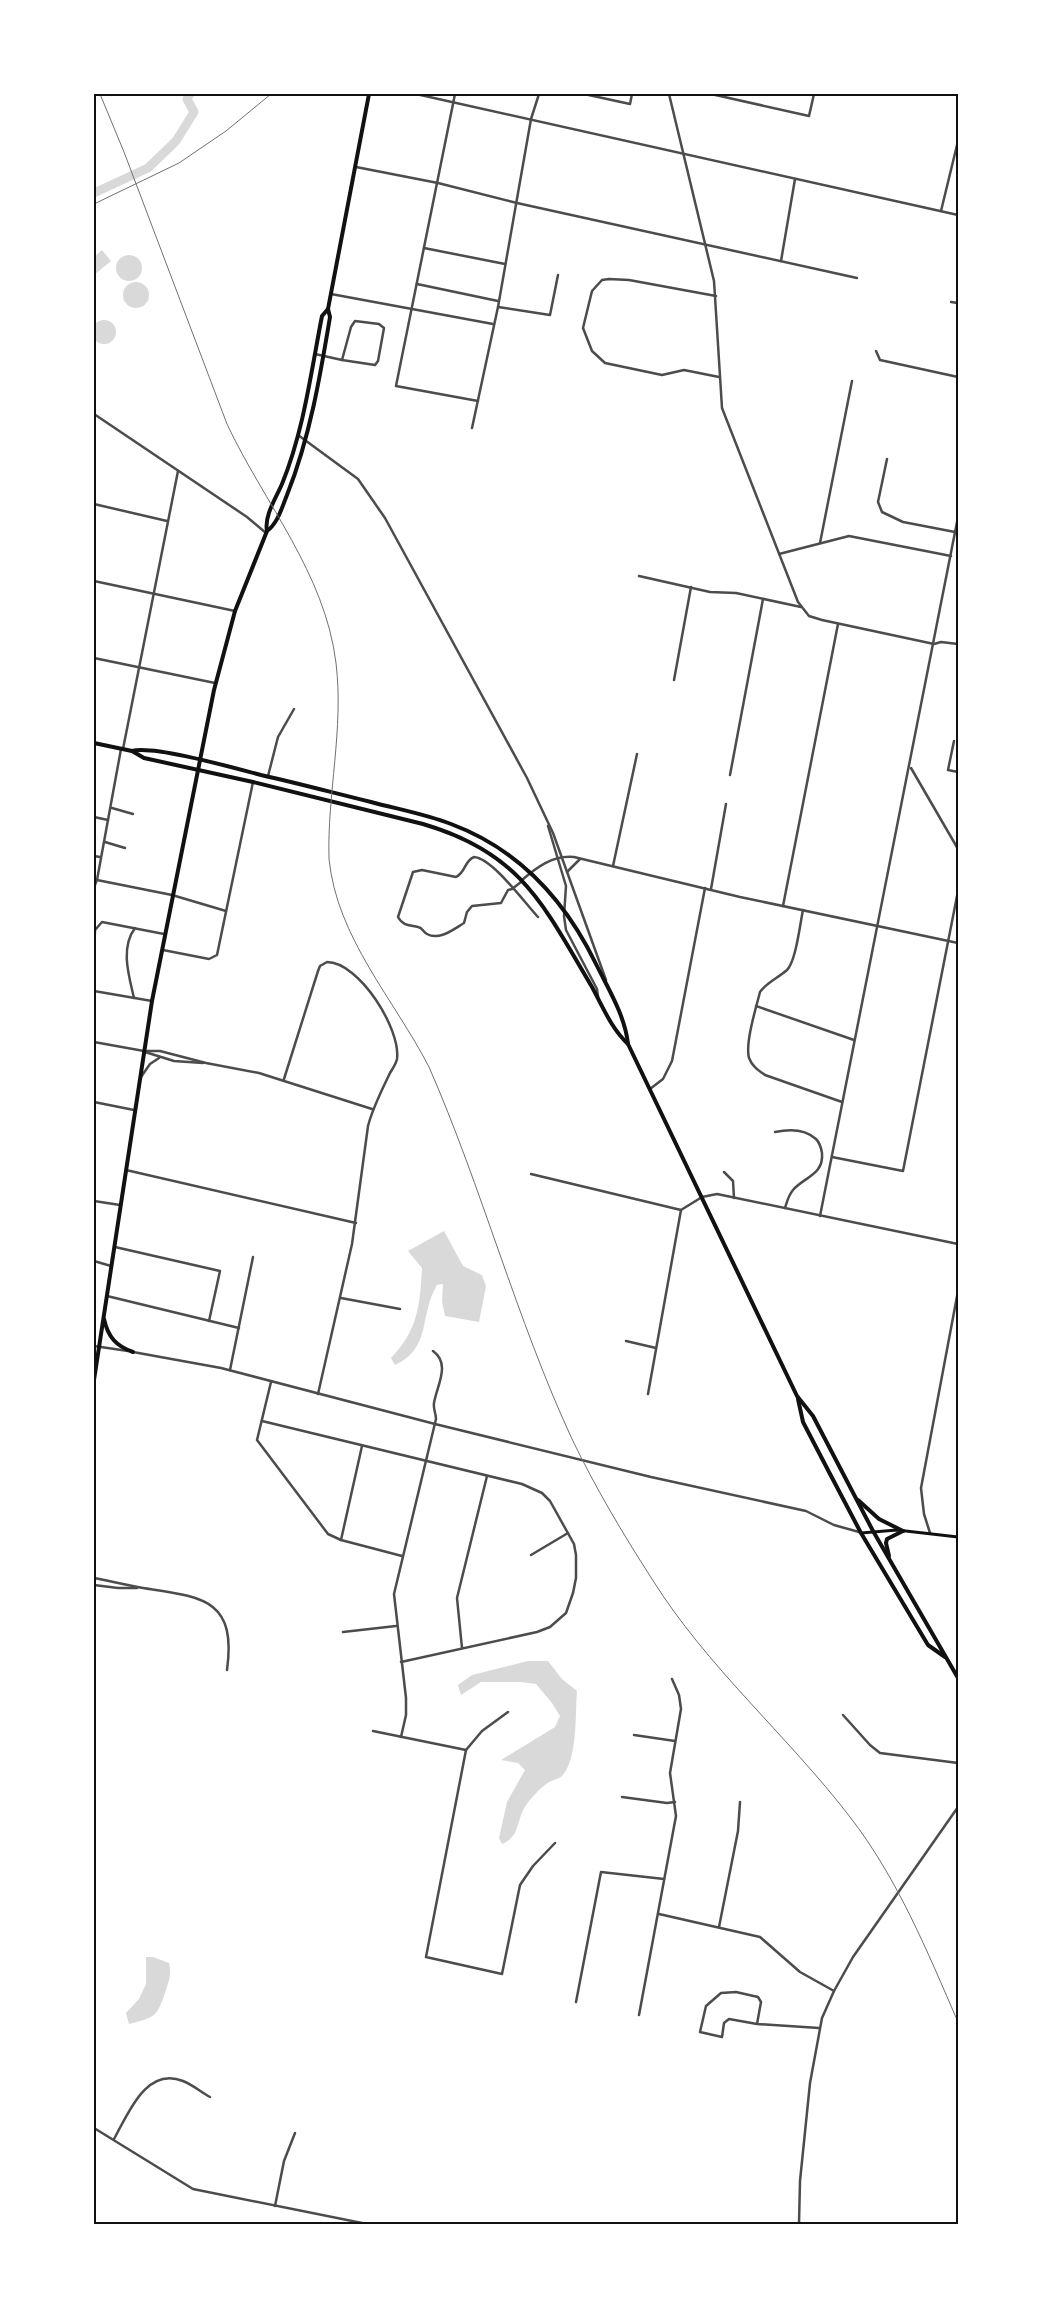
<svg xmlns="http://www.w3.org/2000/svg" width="1052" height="2318" font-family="'Libre Baskerville',serif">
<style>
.water{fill:#d9d9d9}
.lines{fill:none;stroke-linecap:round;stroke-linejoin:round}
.river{stroke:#d9d9d9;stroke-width:9}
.minor{stroke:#4c4c4c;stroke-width:2.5}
.tertiary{stroke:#4c4c4c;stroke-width:2.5}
.secondary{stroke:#111;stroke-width:3}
.primary{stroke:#111;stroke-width:4}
.tram{stroke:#707070;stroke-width:1}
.rail{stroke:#707070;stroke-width:1}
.neatline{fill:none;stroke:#111;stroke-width:2}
</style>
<rect width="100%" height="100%" fill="#fff"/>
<g class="water">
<path d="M 102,250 L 111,261 L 94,275 L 94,257 Z"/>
<circle cx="129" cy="268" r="13"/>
<circle cx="136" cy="295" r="13"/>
<circle cx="104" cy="332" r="12"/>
<path d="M 444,1231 L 463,1266 L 482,1275 L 486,1286 L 479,1322 L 445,1316 L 442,1302 L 443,1284 L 437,1285 C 419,1315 432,1348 395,1365 L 391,1358 C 418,1330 420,1305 422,1268 L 408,1251 Z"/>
<path d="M 528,1661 L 548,1661 L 562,1679 L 577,1691 C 575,1714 578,1759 562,1776 C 559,1779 553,1780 549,1782 C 541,1787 529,1800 525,1807 C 516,1821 520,1837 502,1844 L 499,1838 L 507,1802 L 525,1770 L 518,1763 L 501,1760 L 555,1727 L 560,1716 L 552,1703 L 536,1684 L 521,1682 L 481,1682 L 461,1695 L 458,1685 L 472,1675 Z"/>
<path d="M 146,1957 L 153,1957 L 169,1963 C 172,1974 169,1980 166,1990 C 157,2016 157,2017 129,2024 L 126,2013 L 139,1999 L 146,1984 Z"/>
</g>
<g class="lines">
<path class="river" d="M 94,193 L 148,168 L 176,141 L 194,112 L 187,99 L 190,94"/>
<g class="minor">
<path d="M 416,94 L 958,215"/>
<path d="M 455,94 L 396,386 L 478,401"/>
<path d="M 584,94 L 630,104 L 632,94"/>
<path d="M 669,94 L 714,281 L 722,408 L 798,602 L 809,616 L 822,620 L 934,644 L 941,642 L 958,644"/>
<path d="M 711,94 L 809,116 L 814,94"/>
<path d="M 356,167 L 438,183 L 517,203 L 857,278"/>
<path d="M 941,211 L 958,141"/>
<path d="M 424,248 L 505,264"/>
<path d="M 781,261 L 795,179"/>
<path d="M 417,284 L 498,301"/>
<path d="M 331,294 L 493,324"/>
<path d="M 716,296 L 629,280 L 609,279 L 602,280 L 592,291 L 583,328 L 592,351 L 605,363 L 662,375 L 684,370 L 719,377"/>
<path d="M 951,302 L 958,303"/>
<path d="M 498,307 L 550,315 L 558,275"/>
<path d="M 355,321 L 379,324 L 384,328 L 378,361 L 375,365 L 342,360 L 351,327 Z"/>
<path d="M 876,351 L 880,360 L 958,377"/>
<path d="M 315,354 L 342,360"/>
<path d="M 94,414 L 247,517 L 266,533"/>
<path d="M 472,428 L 498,307 L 531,119 L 539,94"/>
<path d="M 887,459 L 878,502 L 882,512 L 903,522 L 955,532"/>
<path d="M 94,504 L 167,521"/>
<path d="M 820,543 L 852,381"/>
<path d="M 779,554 L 849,536 L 951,556"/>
<path d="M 639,576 L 710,592 L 736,593 L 801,607"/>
<path d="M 94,581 L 235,611"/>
<path d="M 94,658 L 215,683"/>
<path d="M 674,680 L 691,587"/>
<path d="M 954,741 L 948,770 L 958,772"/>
<path d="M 123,749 L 178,471"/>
<path d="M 911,768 L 958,849"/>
<path d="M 730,775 L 763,599"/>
<path d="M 268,776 L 278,737 L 294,709"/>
<path d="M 112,808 L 133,814"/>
<path d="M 94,817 L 108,820"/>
<path d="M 105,842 L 125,848"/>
<path d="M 94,856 L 100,857"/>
<path d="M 613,866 L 637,754"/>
<path d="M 97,880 L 121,749"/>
<path d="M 521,882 L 512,889 L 508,890 L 501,903 L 472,906 L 467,912 L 464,923 C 454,929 439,941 427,934 C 423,932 423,928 418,927 C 409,925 403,926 398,917 L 413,872 L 422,870 L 456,877 C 466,872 464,861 474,857 C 492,858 525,903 538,917"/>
<path d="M 94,887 L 97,880 L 172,895 L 226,911"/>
<path d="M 711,889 L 726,804"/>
<path d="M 783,906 L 838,624"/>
<path d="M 803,910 C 800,924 796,961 787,970 C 778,978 767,982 760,992 C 756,1008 745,1043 749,1058 C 752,1066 758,1070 765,1075 L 842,1102"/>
<path d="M 163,950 L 209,959 L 217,955 L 253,782"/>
<path d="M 94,953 L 95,930 L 102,922 L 164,934"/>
<path d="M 94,991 L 152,1001"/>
<path d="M 134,998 C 129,976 120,948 135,928"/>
<path d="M 756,1006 L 854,1040"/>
<path d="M 94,1042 L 144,1051 L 160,1051 L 206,1063 L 259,1073 L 372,1109"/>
<path d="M 145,1052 L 174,1061 L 203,1063"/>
<path d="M 141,1077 L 150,1064 L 159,1058"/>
<path d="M 284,1079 L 318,971 L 320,966 L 327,962 C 359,962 401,1029 397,1059 C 396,1064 393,1068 390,1073 C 382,1090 373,1107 368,1126 L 352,1244 L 318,1394"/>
<path d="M 650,1089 L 663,1079 L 672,1061 L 705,888"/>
<path d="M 94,1102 L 134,1110"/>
<path d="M 775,1132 C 789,1129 805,1129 816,1139 C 820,1143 821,1147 822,1153 C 824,1175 804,1177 793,1190 C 788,1196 787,1202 785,1208"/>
<path d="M 832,1157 L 903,1171 L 958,891"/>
<path d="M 126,1170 L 356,1223"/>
<path d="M 724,1172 L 733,1181 L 734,1198"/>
<path d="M 531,1174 L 681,1210"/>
<path d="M 94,1201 L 120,1205"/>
<path d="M 820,1216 L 958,517"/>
<path d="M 115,1247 L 220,1271 L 209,1321"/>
<path d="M 94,1261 L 111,1266"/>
<path d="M 107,1296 L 239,1328"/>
<path d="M 341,1298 L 400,1309"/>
<path d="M 626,1341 L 656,1348"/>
<path d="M 230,1370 L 253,1257"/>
<path d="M 271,1382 L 257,1440 L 328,1534 L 341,1540 L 402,1556"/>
<path d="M 648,1394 L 681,1210 L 702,1197 L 717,1194 L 958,1244"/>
<path d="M 262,1421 L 522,1484 L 542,1493 L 550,1501 L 574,1544 L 576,1555 L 576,1578 L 573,1593 L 566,1613 L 550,1627 L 537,1632 L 401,1662"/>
<path d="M 930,1533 L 924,1514 L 921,1488 L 958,1291"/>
<path d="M 341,1540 L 362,1446"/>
<path d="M 531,1555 L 568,1533"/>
<path d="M 94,1578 C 110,1581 126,1585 143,1588 C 201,1597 237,1598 227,1670"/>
<path d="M 94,1585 L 118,1588 L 137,1588"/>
<path d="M 343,1632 L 396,1626"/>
<path d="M 462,1648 L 457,1598 L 487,1476"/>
<path d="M 843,1715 L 870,1745 L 880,1753 L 958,1763"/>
<path d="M 373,1731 L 466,1750"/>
<path d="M 634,1735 L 675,1741"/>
<path d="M 401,1737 L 406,1715 L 406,1698 L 394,1594 L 436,1419 C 436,1413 433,1409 434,1403 C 437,1385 451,1364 433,1351"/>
<path d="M 466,1750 L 426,1957 L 502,1974 L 520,1885 L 533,1866 L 555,1843"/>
<path d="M 466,1750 L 482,1731 L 508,1712"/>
<path d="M 622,1797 L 667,1803 L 675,1802"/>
<path d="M 659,1914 L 760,1937 L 800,1972 L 834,1991"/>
<path d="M 719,1927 L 738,1831 L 740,1802"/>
<path d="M 576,2002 L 601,1872 L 664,1879"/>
<path d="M 639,2015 L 676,1816 L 670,1773 L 681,1709 L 679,1695 L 672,1679"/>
<path d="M 757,2024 L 761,2002 L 758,1997 L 736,1992 L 721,1993 L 706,2006 L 700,2032 L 722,2037 L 724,2023 L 729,2019 L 757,2024 L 819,2028"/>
<path d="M 94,2128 L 193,2189 L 367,2224"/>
<path d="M 114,2139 C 128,2114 146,2066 183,2081 C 193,2085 201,2092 210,2097"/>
<path d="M 275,2206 L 284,2161 L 295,2133"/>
<path d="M 799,2224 L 800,2181 L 810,2083 L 822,2018 L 834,1991 L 853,1957 L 958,1807"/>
</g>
<g class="tertiary">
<path d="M 298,435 L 358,479 L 385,518 L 527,778 L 553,833 L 606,980"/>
<path d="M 548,826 L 566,886 L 564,916 L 566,930 L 597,989 L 598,997"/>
<path d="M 567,872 L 580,859"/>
<path d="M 522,880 C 537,867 553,855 574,857 L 740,897 L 958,943"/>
<path d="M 94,1346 L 128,1351"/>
<path d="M 133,1352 L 221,1368 L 435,1424 L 651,1477 L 806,1511 L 834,1525 L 859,1532"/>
</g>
<path class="secondary" d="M 861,1533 L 897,1530 L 958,1537"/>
<g class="primary">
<path d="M 267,531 C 278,523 282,507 287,495 C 310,437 320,377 330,317 L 328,309"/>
<path d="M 94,743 L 132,751 L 144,758 L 253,782 L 423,824 C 521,853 543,904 592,987 C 603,1007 611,1028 628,1044"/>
<path d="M 132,751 C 154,745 234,768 261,775 C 297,783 334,793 371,802 C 397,809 425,814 451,824 C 518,849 565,900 596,964 C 609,990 625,1016 628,1044 L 797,1396 L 813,1416 L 873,1531 L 958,1678"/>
<path d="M 104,1319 C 108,1337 116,1346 133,1352"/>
<path d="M 94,1380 L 152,1001 L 214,690 L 235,611 L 267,531 C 264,516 276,498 282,484 C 304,430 311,372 322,316 L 328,309 L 369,94"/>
<path d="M 798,1399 L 803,1422 L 829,1472 L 861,1533 L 928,1645 L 945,1657"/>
<path d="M 858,1500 L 879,1519 L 903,1531"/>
<path d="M 889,1556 L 886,1543 L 887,1539 L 903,1531"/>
</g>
<path class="tram" d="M 100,94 L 124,152 L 227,424 C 264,503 325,573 336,663 C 344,729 327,794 329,859 C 337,938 394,999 429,1067 C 482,1188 516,1318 572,1439 C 595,1487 623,1534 652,1579 C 707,1667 787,1735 850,1817 C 898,1879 927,1951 958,2022"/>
<path class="rail" d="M 94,204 L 179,163 L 226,131 L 271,94"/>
</g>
<rect width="1052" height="2318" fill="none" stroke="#ffffff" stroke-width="190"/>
<rect x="95" y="95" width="862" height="2128" class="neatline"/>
</svg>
